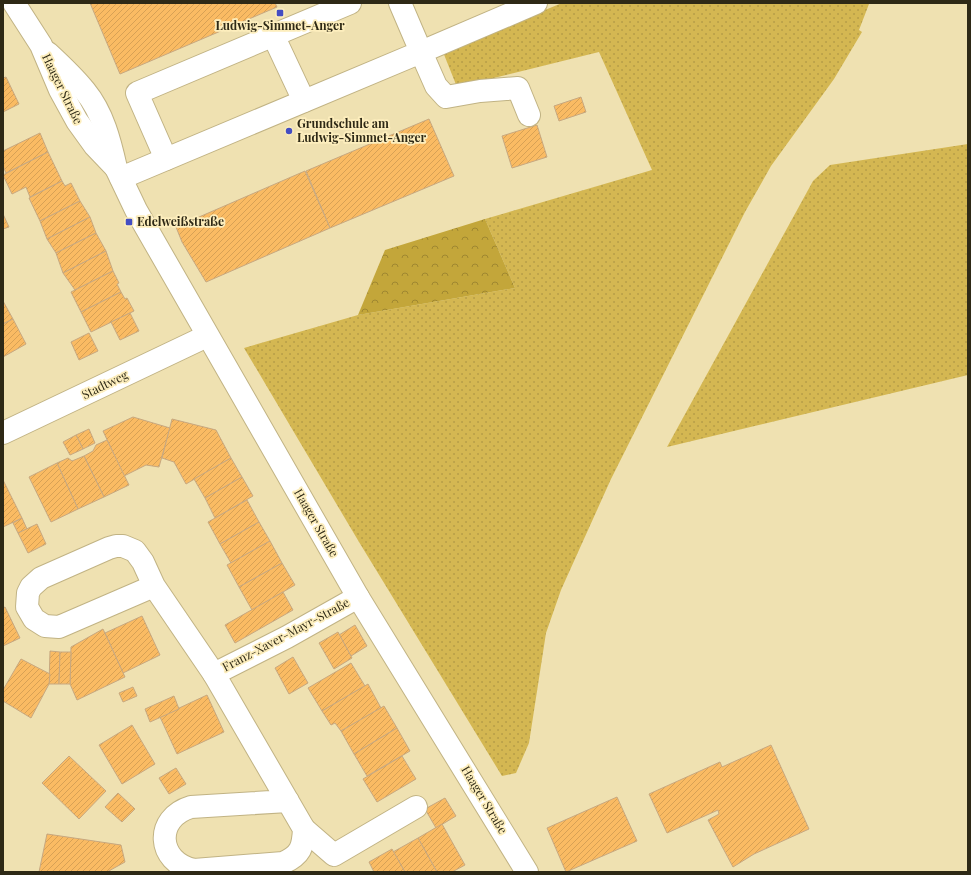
<svg xmlns="http://www.w3.org/2000/svg" width="971" height="875" font-family="'Playfair Display',serif">
<style>
.grass{fill:url(#grass-dots)}
.forest{fill:url(#forest-crowns)}
.building{fill:url(#building-hatch);stroke:#c7a880}
.lines{fill:none;stroke-linecap:round;stroke-linejoin:round}
.minor-casing{stroke:#c1b384;stroke-width:24}
.tertiary-casing{stroke:#c1b384;stroke-width:24}
.minor{stroke:#fff;stroke-width:22}
.tertiary{stroke:#fff;stroke-width:22}
.poi-dot{fill:#434dc2;stroke:#fdeebd;stroke-width:1.5}
.labels{text-anchor:middle;stroke-width:3.5;stroke-linejoin:round;paint-order:stroke}
.poi-label{font-size:12px;font-weight:bold;fill:#2e2916;stroke:#fdeebd;text-anchor:start}
.street-label{font-size:12px;fill:#2e2916;stroke:#fdeebd}
</style>
<defs>
<pattern id="grass-dots" width="8" height="8" patternUnits="userSpaceOnUse"><rect width="8" height="8" fill="#d4b752"/><path d="M2 2h.1M6 6h.1" fill="none" stroke="#b69d47" stroke-width="1.8" stroke-linecap="round"/></pattern>
<pattern id="forest-crowns" width="20" height="18" patternUnits="userSpaceOnUse"><rect width="20" height="18" fill="#c3a63a"/><path d="M2 6a3 3 0 1 1 6 0M12 15a3 3 0 1 1 6 0" fill="none" stroke="#9f8730"/></pattern>
<pattern id="building-hatch" width="6" height="6" patternUnits="userSpaceOnUse"><rect width="6" height="6" fill="#fabb63"/><path d="M-1 1l2-2M0 6l6-6M5 7l2-2" fill="none" stroke="#d7a155"/></pattern>
</defs>
<rect width="100%" height="100%" fill="#efe1b1"/>
<g class="grass">
<path d="M 562,3 L 875,3 L 869,4 L 859,30 L 862,32 L 834,79 L 771,166 L 745,212 L 611,479 L 561,590 L 546,633 L 529,743 L 516,773 L 502,776 L 359,542 L 244,348 L 358,315 L 515,288 L 485,219 L 652,170 L 599,52 L 457,87 L 443,52 Z"/>
<path d="M 968,144 L 968,375 L 667,447 L 813,181 L 830,165 Z"/>
</g>
<path class="forest" d="M 485,219 L 515,288 L 358,315 L 385,250 Z"/>
<g class="building">
<path d="M 90,3 L 275,3 L 277,7 L 120,74 Z"/>
<path d="M 6,77 L 19,104 L 3,112 L 3,114 L 3,78 Z"/>
<path d="M 581,97 L 586,112 L 559,121 L 554,106 Z"/>
<path d="M 429,119 L 454,176 L 330,228 L 306,171 Z"/>
<path d="M 537,125 L 547,157 L 512,168 L 502,136 Z"/>
<path d="M 40,133 L 48,152 L 6,173 L 3,166 L 3,151 Z"/>
<path d="M 48,152 L 62,181 L 30,197 L 26,187 L 12,194 L 3,175 Z"/>
<path d="M 305,171 L 330,228 L 206,282 L 182,242 L 176,227 Z"/>
<path d="M 62,181 L 65,186 L 71,183 L 80,201 L 40,221 L 29,198 Z"/>
<path d="M 80,201 L 90,217 L 47,239 L 40,221 Z"/>
<path d="M 3,214 L 9,227 L 3,229 Z"/>
<path d="M 90,217 L 96,233 L 56,253 L 47,239 Z"/>
<path d="M 96,233 L 106,251 L 63,273 L 56,253 Z"/>
<path d="M 106,251 L 113,271 L 75,290 L 63,273 Z"/>
<path d="M 113,271 L 119,283 L 117,284 L 121,292 L 81,312 L 71,292 Z"/>
<path d="M 121,292 L 125,299 L 127,298 L 134,311 L 91,332 L 81,312 Z"/>
<path d="M 3,301 L 13,319 L 3,324 Z"/>
<path d="M 130,313 L 139,331 L 120,340 L 111,322 Z"/>
<path d="M 13,319 L 26,344 L 3,357 L 3,324 Z"/>
<path d="M 89,333 L 98,351 L 79,360 L 71,342 Z"/>
<path d="M 133,417 L 170,428 L 159,467 L 146,465 L 124,476 L 103,431 Z"/>
<path d="M 172,419 L 216,430 L 231,458 L 186,484 L 174,462 L 162,458 Z"/>
<path d="M 89,429 L 95,443 L 83,449 L 76,435 Z"/>
<path d="M 76,435 L 83,449 L 70,455 L 63,442 Z"/>
<path d="M 107,440 L 129,485 L 104,497 L 84,456 L 93,451 L 96,445 Z"/>
<path d="M 84,456 L 104,497 L 78,509 L 57,463 L 68,458 L 72,461 Z"/>
<path d="M 231,458 L 242,477 L 205,498 L 194,479 Z"/>
<path d="M 57,463 L 78,509 L 51,522 L 29,477 Z"/>
<path d="M 242,477 L 253,496 L 215,518 L 205,498 Z"/>
<path d="M 3,480 L 22,518 L 3,527 Z"/>
<path d="M 247,500 L 259,522 L 220,544 L 208,522 Z"/>
<path d="M 22,518 L 27,529 L 18,533 L 13,523 Z"/>
<path d="M 259,522 L 270,541 L 231,563 L 220,544 Z"/>
<path d="M 37,524 L 46,544 L 28,553 L 18,533 Z"/>
<path d="M 270,541 L 282,563 L 239,587 L 227,565 Z"/>
<path d="M 282,563 L 295,585 L 252,610 L 239,587 Z"/>
<path d="M 283,592 L 293,610 L 235,643 L 225,625 Z"/>
<path d="M 5,607 L 20,638 L 3,646 L 3,608 Z"/>
<path d="M 142,616 L 160,655 L 123,673 L 105,633 Z"/>
<path d="M 355,625 L 367,646 L 351,656 L 339,635 Z"/>
<path d="M 103,629 L 125,677 L 77,700 L 70,684 L 71,647 Z"/>
<path d="M 338,632 L 352,658 L 334,669 L 319,643 Z"/>
<path d="M 50,651 L 60,652 L 59,684 L 49,684 Z"/>
<path d="M 60,652 L 71,652 L 70,684 L 59,684 Z"/>
<path d="M 293,657 L 308,683 L 289,694 L 275,668 Z"/>
<path d="M 21,659 L 50,674 L 49,684 L 31,718 L 3,701 L 3,690 Z"/>
<path d="M 351,663 L 365,686 L 322,711 L 308,688 Z"/>
<path d="M 368,684 L 381,708 L 341,731 L 335,723 L 331,725 L 322,711 Z"/>
<path d="M 133,687 L 137,696 L 123,702 L 119,693 Z"/>
<path d="M 207,695 L 224,732 L 177,754 L 160,717 Z"/>
<path d="M 174,696 L 179,709 L 150,722 L 145,709 Z"/>
<path d="M 384,706 L 397,728 L 354,754 L 341,731 Z"/>
<path d="M 132,725 L 155,764 L 122,784 L 99,745 Z"/>
<path d="M 397,728 L 410,751 L 367,776 L 354,754 Z"/>
<path d="M 771,745 L 809,829 L 754,854 L 733,867 L 708,820 L 719,814 L 718,810 L 667,833 L 649,794 L 720,762 L 722,767 Z"/>
<path d="M 69,756 L 106,791 L 79,819 L 42,783 Z"/>
<path d="M 402,756 L 416,779 L 377,802 L 363,779 Z"/>
<path d="M 176,768 L 186,784 L 169,794 L 159,778 Z"/>
<path d="M 118,793 L 135,809 L 122,822 L 105,807 Z"/>
<path d="M 617,797 L 637,841 L 566,872 L 547,828 Z"/>
<path d="M 445,798 L 456,816 L 436,828 L 425,809 Z"/>
<path d="M 442,824 L 465,865 L 452,872 L 437,872 L 418,838 Z"/>
<path d="M 47,834 L 121,845 L 125,862 L 107,872 L 39,872 Z"/>
<path d="M 418,838 L 437,872 L 405,872 L 393,852 Z"/>
<path d="M 392,849 L 405,872 L 374,872 L 369,862 Z"/>
</g>
<g class="lines">
<defs>
<g id="minor">
<path d="M 273,35 L 304,101"/>
<path d="M 529,115 L 518,88 L 480,91 L 446,97 L 436,86 L 421,52 L 536,3"/>
<path d="M 166,159 L 137,93 L 350,3"/>
<path d="M 121,178 L 421,52 L 400,3"/>
<path d="M 3,433 L 207,336"/>
<path d="M 154,586 L 143,562 L 135,551 L 123,546 L 116,546 L 109,548 L 41,578 L 31,587 L 28,593 L 27,607 L 34,619 L 45,626 L 59,627 L 154,586 L 214,674"/>
<path d="M 288,801 L 191,807 C 154,818 157,862 194,870 L 283,863 C 301,855 303,847 304,829 L 214,674 L 287,637 L 358,597"/>
<path d="M 304,829 L 334,855 L 416,807"/>
</g>
<g id="tertiary">
<path d="M 14,3 L 41,45 L 60,90 L 77,121 L 95,146 L 116,168 L 136,210 L 358,597 L 527,872"/>
<path d="M 48,53 C 61,65 74,77 85,91 C 103,113 110,141 116,168"/>
</g>
</defs>
<use href="#minor" class="minor-casing"/>
<use href="#tertiary" class="tertiary-casing"/>
<use href="#minor" class="minor"/>
<use href="#tertiary" class="tertiary"/>
</g>
<g class="poi-dot">
<rect x="276" y="9" width="8" height="8" rx="2"/>
<circle cx="289" cy="131" r="4"/>
<rect x="125" y="218" width="8" height="8" rx="2"/>
</g>
<g class="labels">
<g class="poi-label">
<text x="280" y="30" text-anchor="middle">Ludwig-Simmet-Anger</text>
<text x="297" y="128">Grundschule am<tspan x="297" dy="14">Ludwig-Simmet-Anger</tspan></text>
<text x="137" y="226">Edelweißstraße</text>
</g>
<g class="street-label">
<text transform="translate(62 89) rotate(64)" y="4">Haager Straße</text>
<text transform="translate(105 385) rotate(-26)" y="4">Stadtweg</text>
<text transform="translate(316 523) rotate(60)" y="4">Haager Straße</text>
<text transform="translate(286 635) rotate(-28)" y="4">Franz-Xaver-Mayr-Straße</text>
<text transform="translate(484 800) rotate(59)" y="4">Haager Straße</text>
</g>
</g>
<rect width="971" height="875" fill="none" stroke="#2e2916" stroke-width="8"/>
</svg>
